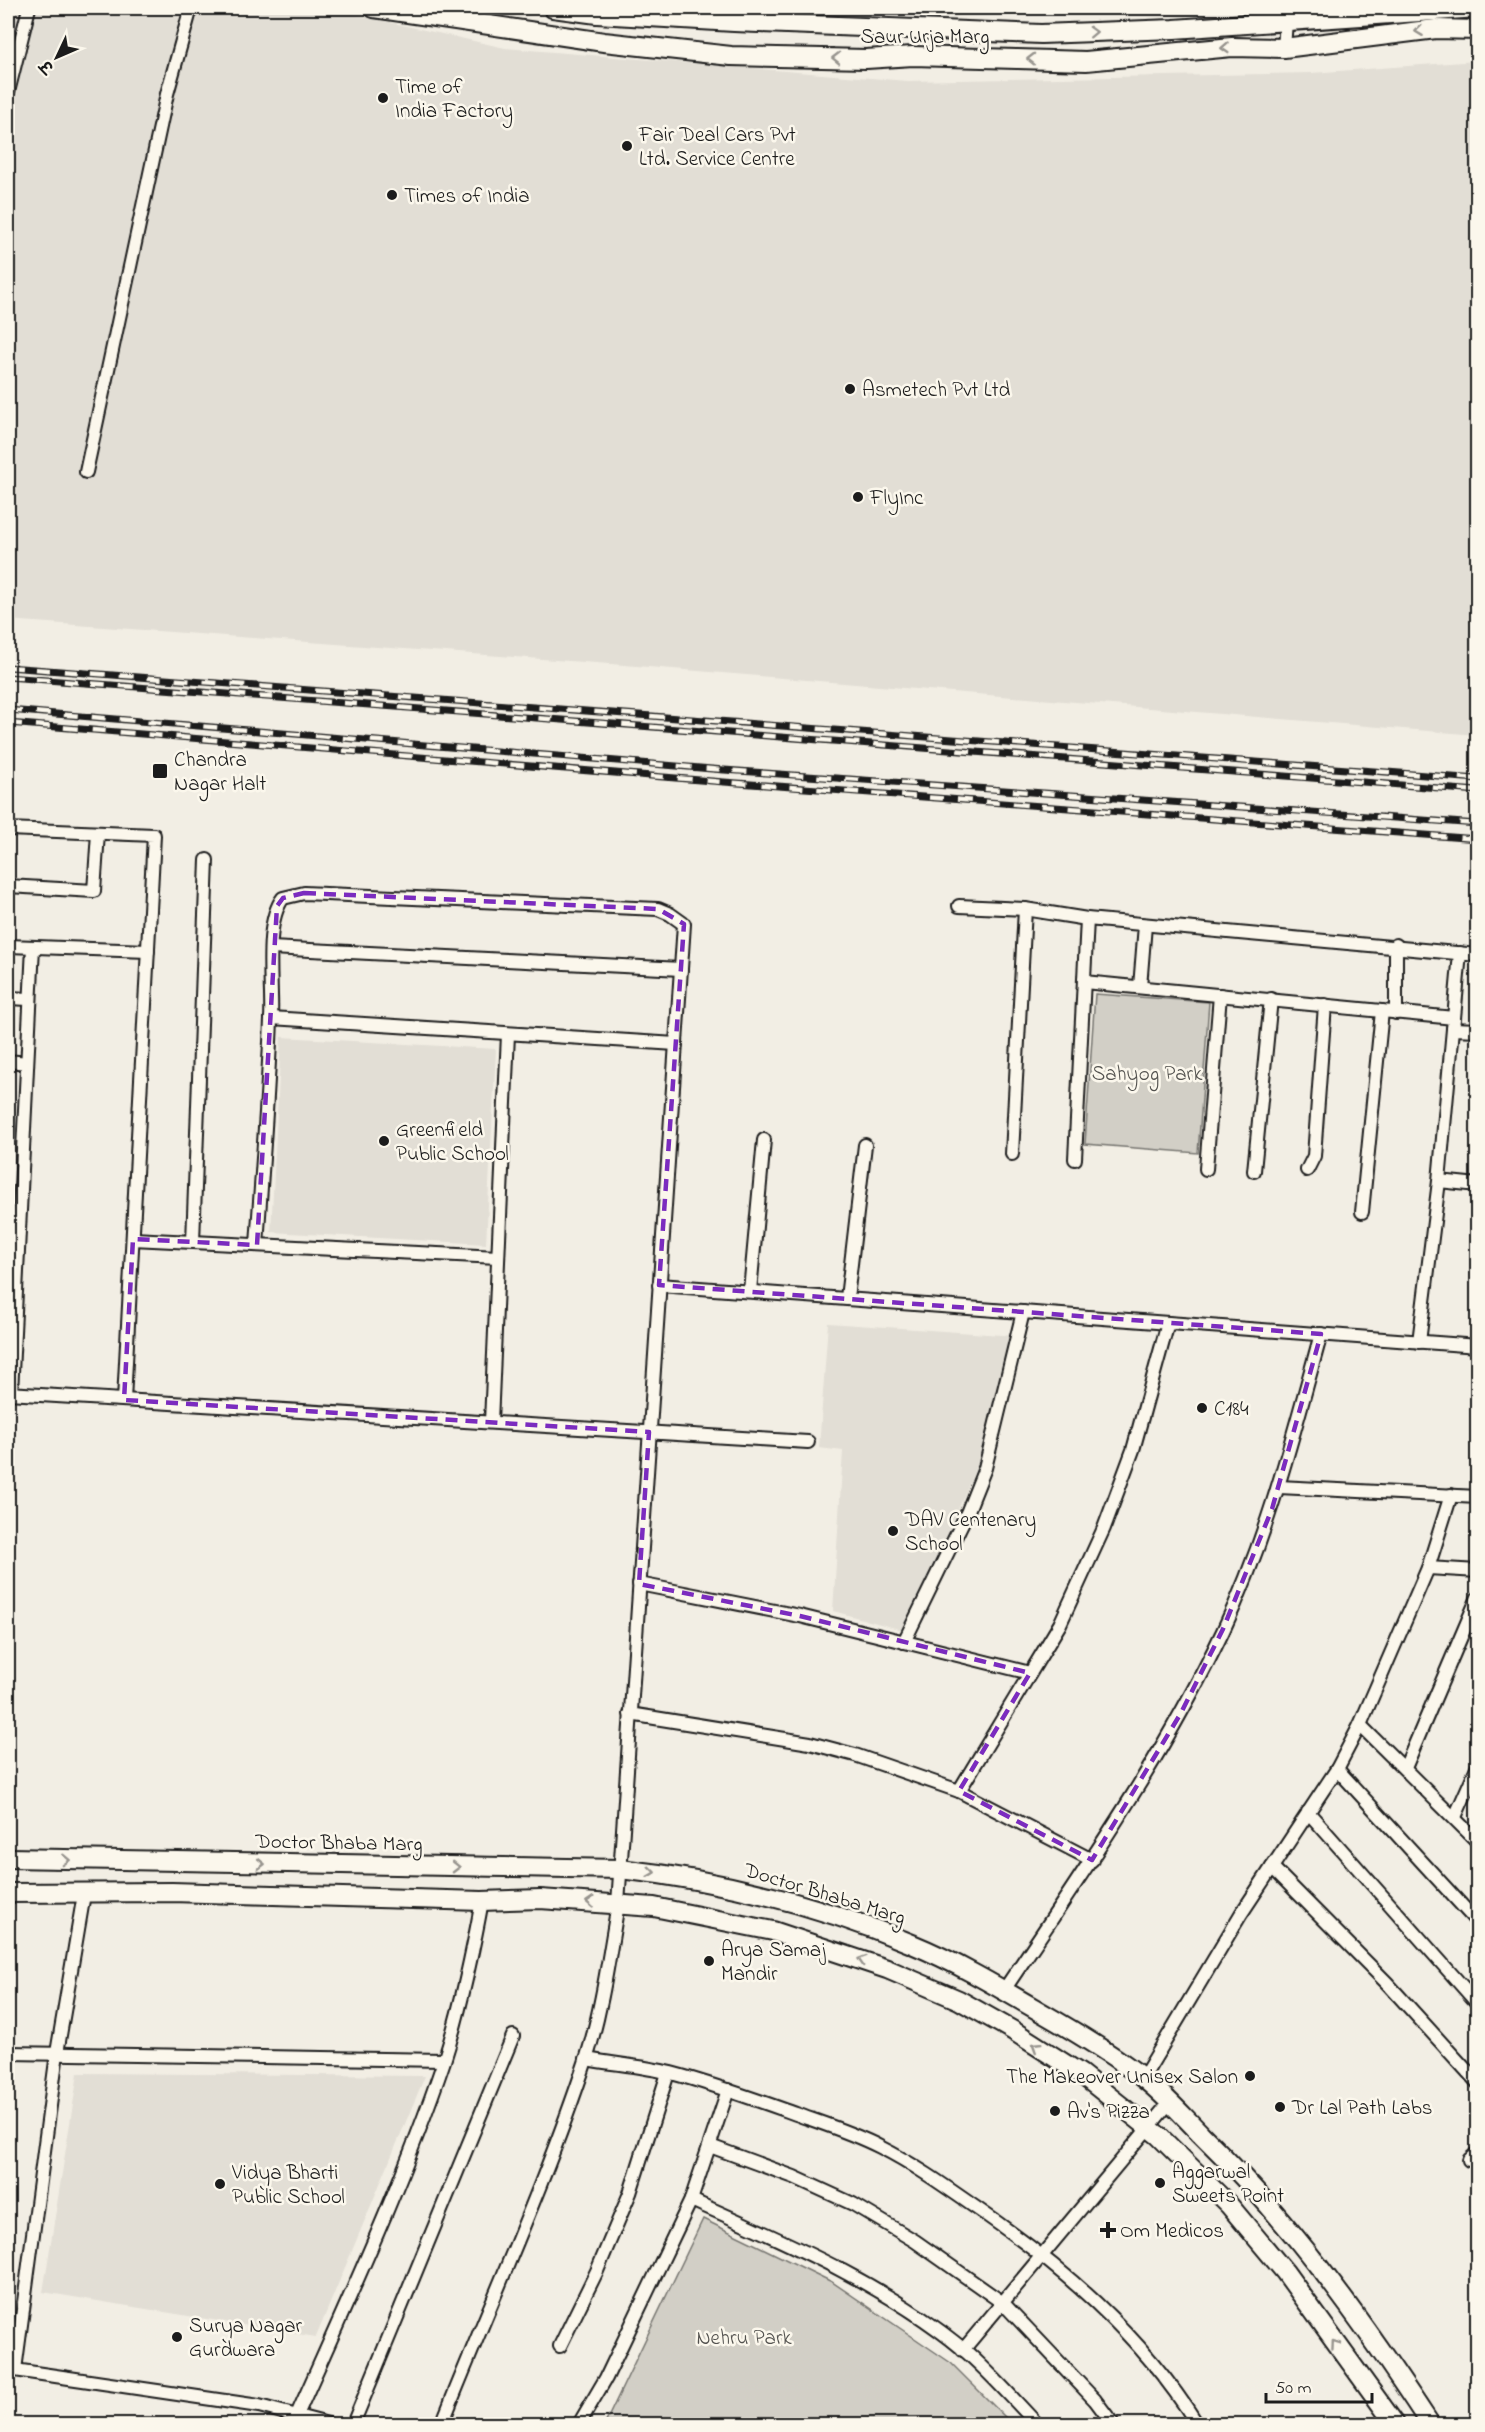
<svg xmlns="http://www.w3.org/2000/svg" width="1485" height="2432" font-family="'Indie Flower','Playpen Sans Deva',sans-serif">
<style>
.built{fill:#e2ded5}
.green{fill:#d2cfc6;stroke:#777671;stroke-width:1.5}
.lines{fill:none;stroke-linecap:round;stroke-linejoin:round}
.street-casing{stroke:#1c1c1c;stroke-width:16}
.secondary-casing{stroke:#1c1c1c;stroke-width:22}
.street{stroke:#fbf7ec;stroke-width:12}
.secondary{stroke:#fbf7ec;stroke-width:18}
.rail-casing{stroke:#1c1c1c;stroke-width:7}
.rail{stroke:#fbf7ec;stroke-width:4.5;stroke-dasharray:14;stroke-linecap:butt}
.oneway{stroke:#97948e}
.marked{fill:none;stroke:#7b2cbf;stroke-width:4.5;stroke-dasharray:12 8;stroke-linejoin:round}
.poi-dot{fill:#1c1c1c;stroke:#fbf7ec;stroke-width:2}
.labels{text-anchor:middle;stroke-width:5;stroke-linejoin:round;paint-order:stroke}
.street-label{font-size:21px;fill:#1c1c1c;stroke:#fbf7ec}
.poi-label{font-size:21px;fill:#1c1c1c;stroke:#fbf7ec;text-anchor:start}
.park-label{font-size:21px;fill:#53524f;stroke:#fbf7ec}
</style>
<rect width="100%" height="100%" fill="#f2eee4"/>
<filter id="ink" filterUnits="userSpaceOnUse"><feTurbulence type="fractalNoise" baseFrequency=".0167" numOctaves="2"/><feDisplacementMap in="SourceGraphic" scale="12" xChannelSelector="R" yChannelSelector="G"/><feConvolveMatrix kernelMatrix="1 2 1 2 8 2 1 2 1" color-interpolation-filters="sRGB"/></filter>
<g filter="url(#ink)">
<g class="built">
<path d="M 8,8 L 326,8 L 505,48 L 907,81 L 1311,73 L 1477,61 L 1477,735 L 624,665 L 8,620 Z"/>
<path d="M 281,1037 L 496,1049 L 486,1244 L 271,1232 Z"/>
<path d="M 828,1323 L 1016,1336 L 985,1447 L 906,1631 L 833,1611 L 843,1451 L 819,1448 Z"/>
<path d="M 78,2073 L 425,2076 L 316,2337 L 43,2292 Z"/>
</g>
<g class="green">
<path d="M 1095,994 L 1209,1002 L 1198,1153 L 1085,1144 Z"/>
<path d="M 703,2219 L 832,2282 L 951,2363 L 1012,2424 L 605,2424 Z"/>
</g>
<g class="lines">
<defs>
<g id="street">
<path d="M 1284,48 L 1287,8"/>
<path d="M 8,92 L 29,8"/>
<path d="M 86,472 L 167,94 L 191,8"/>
<path d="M 8,829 L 154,835 L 124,1400"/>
<path d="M 8,886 L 94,891 L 98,833"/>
<path d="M 959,906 L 1025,909 L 1087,919 L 1478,955"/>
<path d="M 8,946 L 148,951"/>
<path d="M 271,948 L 681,969"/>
<path d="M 1084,982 L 1454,1018"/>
<path d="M 1140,987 L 1145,925"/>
<path d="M 8,998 L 29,999"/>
<path d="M 1396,1013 L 1396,945"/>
<path d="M 271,1018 L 676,1044"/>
<path d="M 1453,1029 L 1478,1030"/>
<path d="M 8,1061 L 27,1063"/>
<path d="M 1012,1154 L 1025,909"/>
<path d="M 1075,1159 L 1087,919"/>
<path d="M 1206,1169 L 1220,995"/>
<path d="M 1307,1170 L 1314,1156 L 1325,1005"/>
<path d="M 1254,1171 L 1271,999"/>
<path d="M 1439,1181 L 1478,1185"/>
<path d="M 1362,1212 L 1382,1011"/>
<path d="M 133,1239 L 498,1257"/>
<path d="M 193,1242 L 207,860"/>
<path d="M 257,1245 C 262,1170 268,1095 271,1020 C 273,987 263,924 283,898 L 304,893 L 658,909 L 670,914 L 684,924 L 618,1904 C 609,1956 602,2009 586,2060 C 545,2184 490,2303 442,2424"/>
<path d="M 659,1285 L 1478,1346"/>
<path d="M 750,1291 L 764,1140"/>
<path d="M 847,1298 L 865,1145"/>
<path d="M 1419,1342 L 1439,1181 L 1460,953"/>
<path d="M 8,1393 L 808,1442"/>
<path d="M 11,1393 L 33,947"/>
<path d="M 491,1422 L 508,1034"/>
<path d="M 1279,1487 L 1478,1497"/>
<path d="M 1428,1568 L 1478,1571"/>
<path d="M 639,1584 L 800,1616 L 1030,1673"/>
<path d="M 904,1642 L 967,1513 L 985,1468 L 1023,1312"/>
<path d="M 630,1714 L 810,1743 L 855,1755 L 959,1791 L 1092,1860"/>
<path d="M 1360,1725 L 1478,1842"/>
<path d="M 1405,1768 L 1478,1597"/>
<path d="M 1337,1769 L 1478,1923"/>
<path d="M 959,1791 L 1060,1624 L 1104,1528 L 1133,1450 L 1168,1323"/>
<path d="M 1308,1812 L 1478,2004"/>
<path d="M 1455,1817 L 1478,1765"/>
<path d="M 1272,1867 L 1387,1983 L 1478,2083"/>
<path d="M 1004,1990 C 1082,1874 1163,1758 1223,1631 C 1268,1536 1293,1435 1321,1334"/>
<path d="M 8,2053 L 444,2060"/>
<path d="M 586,2059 C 614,2064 643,2066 671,2073 C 713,2084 754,2099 796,2114 C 824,2124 853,2133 880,2147 C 912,2163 942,2184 972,2205 C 1060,2265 1140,2333 1197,2424"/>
<path d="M 1143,2078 L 1241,1914 L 1337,1769 L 1360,1725 L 1428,1568 L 1451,1495"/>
<path d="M 710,2146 L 794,2177 L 853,2204 L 915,2241 L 1003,2303 L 1095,2400 L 1113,2424"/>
<path d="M 1469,2160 L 1478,2152"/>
<path d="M 691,2200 C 785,2242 883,2283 963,2349 C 990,2372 1013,2399 1037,2424"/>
<path d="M 560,2346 L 597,2271 L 630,2193 L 668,2073"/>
<path d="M 963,2350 L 1169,2103"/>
<path d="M 8,2369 L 259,2406 L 328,2424"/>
<path d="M 15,2370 L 57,2053 L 84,1894"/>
<path d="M 297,2415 C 349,2298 403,2182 444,2061 C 461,2009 472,1955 482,1901"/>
<path d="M 353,2424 L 513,2036"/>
<path d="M 579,2424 L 606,2378 L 691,2200 L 728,2090"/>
</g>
<g id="secondary">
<path d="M 374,8 L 604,42 L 731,56 L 866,59 L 913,56 L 1086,61 L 1232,47 L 1284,48 L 1436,29 L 1478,30"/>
<path d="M 553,8 L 597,14 L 734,22 L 1041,34 L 1174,29 L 1478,8"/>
<path d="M 8,1858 L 620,1869 C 719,1880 820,1905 912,1944 C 956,1962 998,1987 1039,2011 C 1074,2031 1111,2053 1143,2078 C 1164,2094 1183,2116 1202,2135 C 1292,2223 1361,2319 1430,2424"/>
<path d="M 8,1893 L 172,1892 L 482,1901 L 540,1899 L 654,1907 L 773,1931 L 887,1969 L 959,2000 L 1012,2030 L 1081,2074 L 1159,2136 L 1229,2205 L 1285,2272 L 1395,2424"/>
</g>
</defs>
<use href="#street" class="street-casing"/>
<use href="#secondary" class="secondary-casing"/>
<use href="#street" class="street"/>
<use href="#secondary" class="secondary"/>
<defs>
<g id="rail">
<path d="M 8,667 L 1478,779"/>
<path d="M 8,677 L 1478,791"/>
<path d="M 8,710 L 724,770 L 1478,824"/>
<path d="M 8,723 L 724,782 L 1478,839"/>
</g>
</defs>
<use href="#rail" class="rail-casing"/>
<use href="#rail" class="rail"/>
</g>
<defs><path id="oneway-chevron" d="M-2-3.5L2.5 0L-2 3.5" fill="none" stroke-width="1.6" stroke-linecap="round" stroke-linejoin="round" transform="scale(1.5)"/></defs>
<g class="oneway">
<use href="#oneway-chevron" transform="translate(1419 31) rotate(173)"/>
<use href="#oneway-chevron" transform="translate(1093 32) rotate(-2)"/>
<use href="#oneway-chevron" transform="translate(1225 48) rotate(176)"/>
<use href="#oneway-chevron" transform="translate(836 58) rotate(-179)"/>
<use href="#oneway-chevron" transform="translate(1031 59) rotate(-179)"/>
<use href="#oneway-chevron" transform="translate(66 1860) rotate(2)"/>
<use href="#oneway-chevron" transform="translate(261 1864) rotate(1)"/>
<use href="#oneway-chevron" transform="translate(456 1867) rotate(1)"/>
<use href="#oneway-chevron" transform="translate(651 1872) rotate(7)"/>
<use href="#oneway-chevron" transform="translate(590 1902) rotate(-176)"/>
<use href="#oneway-chevron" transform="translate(862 1960) rotate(-162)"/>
<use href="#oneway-chevron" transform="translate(1036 2046) rotate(-148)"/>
<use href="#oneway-chevron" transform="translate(1335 2344) rotate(-125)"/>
</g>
</g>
<path class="marked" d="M 304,893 L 658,909 L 684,924 L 659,1285 L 1321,1334 L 1272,1509 L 1223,1629 L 1181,1713 L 1092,1860 L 959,1791 L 1030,1673 L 800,1616 L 639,1584 L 649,1432 L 124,1400 L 133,1239 L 257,1245 L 277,906 L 283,898 Z"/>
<g class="poi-dot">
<circle cx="383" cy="98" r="6"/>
<circle cx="627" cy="146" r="6"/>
<circle cx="392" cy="195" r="6"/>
<circle cx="850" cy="389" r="6"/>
<circle cx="858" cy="497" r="6"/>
<rect x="152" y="763" width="16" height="16" rx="3"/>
<circle cx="384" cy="1141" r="6"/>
<circle cx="1202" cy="1408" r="6"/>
<circle cx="893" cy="1531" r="6"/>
<circle cx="709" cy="1961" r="6"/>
<circle cx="1250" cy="2076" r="6"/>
<circle cx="1280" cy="2107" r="6"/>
<circle cx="1055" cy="2111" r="6"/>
<circle cx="1160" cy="2183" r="6"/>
<circle cx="220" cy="2184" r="6"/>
<path d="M1105 2221h6v6h6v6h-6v6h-6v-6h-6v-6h6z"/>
<circle cx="177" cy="2337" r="6"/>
</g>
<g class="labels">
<g class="street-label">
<text x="925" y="43">Saur Urja Marg</text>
<text transform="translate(339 1842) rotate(1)" y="7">Doctor Bhaba Marg</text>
<text transform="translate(825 1893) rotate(17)" y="7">Doctor Bhaba Marg</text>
</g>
<g class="poi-label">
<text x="395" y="93">Time of<tspan x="395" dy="24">India Factory</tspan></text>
<text x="639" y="141">Fair Deal Cars Pvt<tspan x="639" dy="24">Ltd. Service Centre</tspan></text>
<text x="404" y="202">Times of India</text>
<text x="862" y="396">Asmetech Pvt Ltd</text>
<text x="870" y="504">FlyInc</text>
<text x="174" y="766">Chandra<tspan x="174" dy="24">Nagar Halt</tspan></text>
<text x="396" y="1136">Greenfield<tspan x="396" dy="24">Public School</tspan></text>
<text x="1214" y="1415">C184</text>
<text x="905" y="1526">DAV Centenary<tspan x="905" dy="24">School</tspan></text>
<text x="721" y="1956">Arya Samaj<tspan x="721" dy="24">Mandir</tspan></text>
<text x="1238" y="2083" text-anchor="end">The Makeover Unisex Salon</text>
<text x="1292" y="2114">Dr Lal Path Labs</text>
<text x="1067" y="2118">Av's Pizza</text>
<text x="1172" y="2178">Aggarwal<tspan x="1172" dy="24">Sweets Point</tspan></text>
<text x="232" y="2179">Vidya Bharti<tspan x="232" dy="24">Public School</tspan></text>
<text x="1120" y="2237">Om Medicos</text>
<text x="189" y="2332">Surya Nagar<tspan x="189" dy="24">Gurdwara</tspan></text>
</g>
<g class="park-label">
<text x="1147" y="1080">Sahyog Park</text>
<text x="744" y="2344">Nehru Park</text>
</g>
</g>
<rect width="1485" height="2432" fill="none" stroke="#fbf7ec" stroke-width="30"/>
<rect x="15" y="15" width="1455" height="2402" fill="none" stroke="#1c1c1c" stroke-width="2" filter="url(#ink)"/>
<g transform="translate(57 57) rotate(226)" stroke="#fbf7ec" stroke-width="4.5" paint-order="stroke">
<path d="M0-4.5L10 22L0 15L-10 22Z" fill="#1c1c1c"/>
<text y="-9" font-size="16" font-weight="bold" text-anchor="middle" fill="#1c1c1c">उ</text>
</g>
<path d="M1266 2393v9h106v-9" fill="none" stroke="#1c1c1c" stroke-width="3"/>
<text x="1275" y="2393" font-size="18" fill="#1c1c1c" stroke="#fbf7ec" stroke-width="4.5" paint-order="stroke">50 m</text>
</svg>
